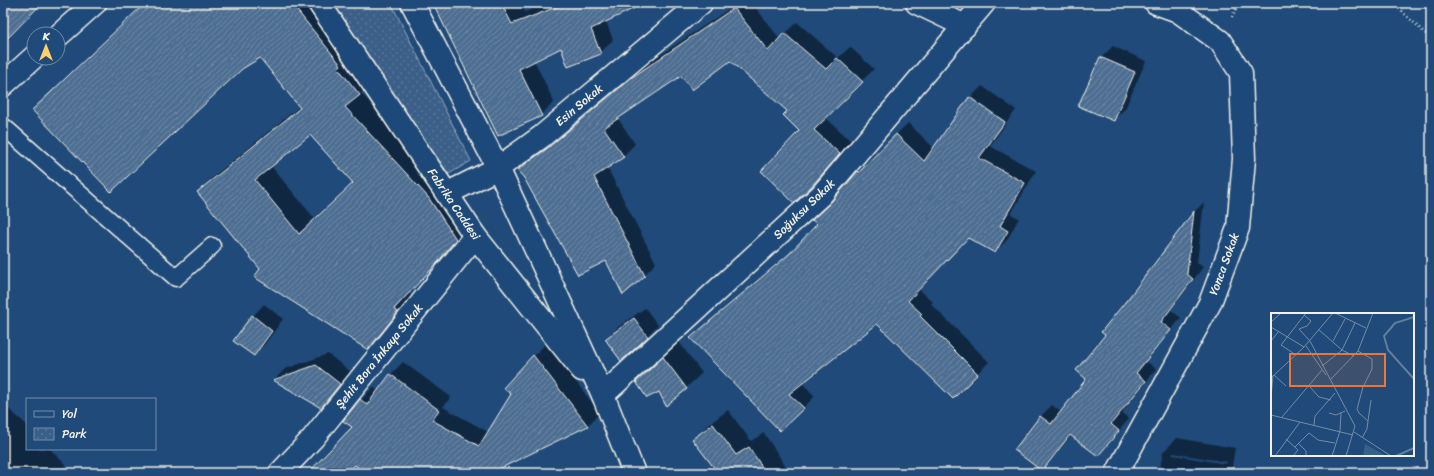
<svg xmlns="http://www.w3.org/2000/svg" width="1434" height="476" font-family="Sriracha,sans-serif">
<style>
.park{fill:url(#park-dots);stroke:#97a8b8}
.shadow{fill:#0007;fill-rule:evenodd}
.building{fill:url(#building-hatch);stroke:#f4f1e8;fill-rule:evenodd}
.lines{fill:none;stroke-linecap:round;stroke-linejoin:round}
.service-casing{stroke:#f4f1e8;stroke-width:19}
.minor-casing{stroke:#f4f1e8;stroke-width:25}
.primary-casing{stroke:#f4f1e8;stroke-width:25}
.trunk-casing{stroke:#f4f1e8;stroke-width:25}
.path{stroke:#f4f1e8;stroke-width:2.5;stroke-dasharray:1 3;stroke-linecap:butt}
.service{stroke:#1f4a7a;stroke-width:16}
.minor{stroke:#1f4a7a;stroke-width:22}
.primary{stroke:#1f4a7a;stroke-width:22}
.trunk{stroke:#1f4a7a;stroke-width:22}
.labels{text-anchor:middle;stroke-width:4;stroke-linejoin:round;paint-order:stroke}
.street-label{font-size:12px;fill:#f4f1e8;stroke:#1f4a7a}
.inset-river{fill:none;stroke:#627e9d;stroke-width:2}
.inset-road{fill:none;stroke:#748da6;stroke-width:1}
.view{fill:#ea7738;fill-opacity:0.15;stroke:#ea7738;stroke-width:2}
.inset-edge{fill:none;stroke:#f4f1e8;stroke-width:2}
</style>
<defs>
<pattern id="park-dots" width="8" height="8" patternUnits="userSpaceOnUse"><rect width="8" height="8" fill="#3a5f88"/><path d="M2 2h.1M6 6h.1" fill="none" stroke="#577699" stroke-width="1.8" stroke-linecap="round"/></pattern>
<pattern id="building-hatch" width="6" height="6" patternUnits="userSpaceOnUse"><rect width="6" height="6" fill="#4d6e92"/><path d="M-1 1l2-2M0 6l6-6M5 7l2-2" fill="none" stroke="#708aa6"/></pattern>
</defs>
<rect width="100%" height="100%" fill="#1f4a7a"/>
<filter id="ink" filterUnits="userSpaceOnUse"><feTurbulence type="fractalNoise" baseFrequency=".025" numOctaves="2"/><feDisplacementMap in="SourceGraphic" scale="8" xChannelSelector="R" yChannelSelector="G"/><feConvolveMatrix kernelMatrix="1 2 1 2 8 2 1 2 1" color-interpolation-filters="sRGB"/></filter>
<g filter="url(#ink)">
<path class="park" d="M 332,3 L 391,3 L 471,161 L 449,174 L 373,73 Z"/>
<g class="shadow">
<path d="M 3,3 L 41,3 L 8,36 L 11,37 L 3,45 Z"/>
<path d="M 146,3 L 319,3 L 375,79 L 361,93 L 444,182 L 471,223 L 453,246 L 408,293 L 412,297 L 383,333 L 368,349 L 261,269 L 198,192 L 213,177 L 300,106 L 260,56 ZM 310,134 L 354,183 L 315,219 L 271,166 Z"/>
<path d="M 434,3 L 520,3 L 525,12 L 548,3 L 644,3 L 606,21 L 613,40 L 600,53 L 562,47 L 534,60 L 554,102 L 541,115 Z"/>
<path d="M 738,3 L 752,3 L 780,39 L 797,22 L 838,58 L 850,47 L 874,69 L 825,117 L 851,141 L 811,186 L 801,131 L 788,111 L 730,60 L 681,74 L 617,117 L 635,144 L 623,156 L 607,167 L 656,263 L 644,275 L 606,259 L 518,170 L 530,159 L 562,135 L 644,66 Z"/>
<path d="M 1113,46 L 1146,61 L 1125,109 L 1113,120 L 1101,58 Z"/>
<path d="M 982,86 L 1016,110 L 1007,122 L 971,97 Z"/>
<path d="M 971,97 L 971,99 L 1006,124 L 990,146 L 1036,171 L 1011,214 L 1019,218 L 1007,240 L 995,252 L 969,237 L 919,289 L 933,302 L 931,304 L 989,362 L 953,397 L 877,323 L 802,383 L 815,396 L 803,408 L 692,338 L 799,245 L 818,224 L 835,199 L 859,171 L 908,123 L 934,148 Z"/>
<path d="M 1204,202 L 1197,263 L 1203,267 L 1171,310 L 1181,318 L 1146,361 L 1156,369 L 1122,413 L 1129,419 L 1098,455 L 1072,435 L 1042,470 L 1015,450 L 1041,416 L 1052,405 L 1061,412 L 1088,378 L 1107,335 L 1131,297 L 1194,212 Z"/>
<path d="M 3,260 L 7,264 L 3,267 Z"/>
<path d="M 264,304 L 283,319 L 265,344 L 254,355 L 253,316 Z"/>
<path d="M 645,308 L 658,325 L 647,336 L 607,339 L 618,327 Z"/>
<path d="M 679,342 L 702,373 L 686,388 L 659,391 L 637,382 Z"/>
<path d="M 546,343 L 600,413 L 588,425 L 502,466 L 497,473 L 367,473 L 355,464 L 345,473 L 310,473 L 353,426 L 361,400 L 373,387 L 378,391 L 391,374 L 403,362 L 451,397 L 443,407 L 488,432 L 512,394 L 505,388 Z"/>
<path d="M 328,354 L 351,372 L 321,407 L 274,380 L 285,369 Z"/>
<path d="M 3,404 L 27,425 L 27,449 L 50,449 L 66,465 L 58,473 L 3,473 Z"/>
<path d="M 728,410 L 751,441 L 764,433 L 790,473 L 701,473 L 713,465 L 693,439 L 708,425 Z"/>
<path d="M 1177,438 L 1235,448 L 1231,473 L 1159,473 L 1163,452 ZM 1173,453 L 1227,462 L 1226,464 L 1173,455 Z"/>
</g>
<g class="building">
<path d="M 3,3 L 42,3 L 3,43 Z"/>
<path d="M 145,3 L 291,3 L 341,65 L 338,68 L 360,95 L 345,107 L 428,197 L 456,239 L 438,262 L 394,309 L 398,312 L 368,350 L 254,277 L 260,269 L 197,192 L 300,108 L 260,58 L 242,69 L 111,192 L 32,110 ZM 310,135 L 353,183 L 299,234 L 255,180 Z"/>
<path d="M 433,3 L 501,3 L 512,24 L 567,3 L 645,3 L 591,29 L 601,54 L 568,67 L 561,48 L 519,69 L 542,116 L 498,136 Z"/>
<path d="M 734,8 L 768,51 L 784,33 L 826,69 L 837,58 L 863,82 L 814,130 L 840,154 L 812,186 L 794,203 L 761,171 L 799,131 L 783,115 L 787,111 L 730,61 L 692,90 L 681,76 L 604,128 L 624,157 L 594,177 L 645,276 L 623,295 L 606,261 L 578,275 L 524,178 L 517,170 L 549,147 L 631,78 Z"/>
<path d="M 1100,57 L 1135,72 L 1114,121 L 1078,106 Z"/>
<path d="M 969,97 L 1005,122 L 979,158 L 1025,183 L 1000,226 L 1008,231 L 995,253 L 968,238 L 908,301 L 922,314 L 920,316 L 978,374 L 953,399 L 877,324 L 789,394 L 804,408 L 780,431 L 690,338 L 789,254 L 817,224 L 812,220 L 830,203 L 858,171 L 859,172 L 896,134 L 924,161 Z"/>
<path d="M 1194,211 L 1187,274 L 1193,279 L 1161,322 L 1171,330 L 1136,373 L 1146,381 L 1111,424 L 1119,431 L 1098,456 L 1070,435 L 1042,471 L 1014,450 L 1040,416 L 1051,424 L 1086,379 L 1076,370 L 1105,335 L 1101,332 L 1130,296 Z"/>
<path d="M 252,315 L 272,331 L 254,356 L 233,341 Z"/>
<path d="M 634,318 L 648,337 L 621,361 L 605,339 Z"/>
<path d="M 533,355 L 588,426 L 499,469 L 495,473 L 366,473 L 355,465 L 346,473 L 308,473 L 352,427 L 343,421 L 360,399 L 367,405 L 390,374 L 439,410 L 432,420 L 479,446 L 511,394 L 503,388 Z"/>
<path d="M 663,357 L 687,389 L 666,406 L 659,392 L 647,398 L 636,382 Z"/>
<path d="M 316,365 L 340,384 L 321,408 L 273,380 Z"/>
<path d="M 713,424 L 736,455 L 749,447 L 766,473 L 708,473 L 715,469 L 692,439 Z"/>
</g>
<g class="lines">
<defs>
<path id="service" d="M 3,126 L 176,278 L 212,246"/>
<g id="minor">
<path d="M 917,3 L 965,26"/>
<path d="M 448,193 L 498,168 L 541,137 L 701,3"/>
<path d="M 603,395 L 821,195 L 984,3"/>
<path d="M 280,473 L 313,438 L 475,236"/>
<path d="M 1117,473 L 1210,303 L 1238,228 L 1244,159 L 1241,73 L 1220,41 L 1178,11 L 1156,3"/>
</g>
<g id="primary">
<path d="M 319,3 L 475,236 L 582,370"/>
<path d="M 412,3 L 498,168 L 603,395 L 634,473"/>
</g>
<g id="trunk">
<path d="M 58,36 L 95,3"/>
<path d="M 3,85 L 34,57"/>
</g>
</defs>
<use href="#service" class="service-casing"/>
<use href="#minor" class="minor-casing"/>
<use href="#primary" class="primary-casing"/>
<use href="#trunk" class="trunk-casing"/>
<g class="path">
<path d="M 1393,3 L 1431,39"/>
<path d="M 1232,17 L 1239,3"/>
</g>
<use href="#service" class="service"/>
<use href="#minor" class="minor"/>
<use href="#primary" class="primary"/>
<use href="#trunk" class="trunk"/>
</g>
</g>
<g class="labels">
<g class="street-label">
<text transform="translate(579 105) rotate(-40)" y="4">Esin Sokak</text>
<text transform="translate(454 204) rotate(56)" y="4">Fabrika Caddesi</text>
<text transform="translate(804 209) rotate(-44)" y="4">Soğuksu Sokak</text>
<text transform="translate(1224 264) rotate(-70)" y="4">Yonca Sokak</text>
<text transform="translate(379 356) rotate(-51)" y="4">Şehit Bora İnkaya Sokak</text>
</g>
</g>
<g transform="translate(1271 313)">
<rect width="143" height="143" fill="#1f4a7a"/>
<path d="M 94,131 L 115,143 L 92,143 Z" fill="#3a5f88"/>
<path class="inset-river" d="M 143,4 L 124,10 L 113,23 L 117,37 L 143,66M 125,143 L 143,135"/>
<path class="inset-road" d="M 64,0 L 95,15M 0,9 L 10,0M 0,14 L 33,34M 28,16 L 36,13 L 40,8 L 33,2M 28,16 L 39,28M 48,17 L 71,37 L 83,43M 0,28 L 8,18M 39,28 L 84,113 L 75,143M 62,28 L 74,6M 35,33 L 55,62M 87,38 L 101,46 L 101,56 L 92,74 L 86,96 L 88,100 L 97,108 L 96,116 L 91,125M 25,42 L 10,32 L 35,0M 51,53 L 71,37 L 84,10M 3,62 L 15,73M 0,65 L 33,34 L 62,0M 59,67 L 87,38 L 102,0M 38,73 L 48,84 L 60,87M 0,85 L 2,62M 58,100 L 65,102 L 74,98M 0,102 L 82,122M 11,104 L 51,57M 97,108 L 100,87M 43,112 L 44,103 L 64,80M 83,119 L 120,143M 15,126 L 27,137 L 22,143M 27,130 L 35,138 L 35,142M 24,134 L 38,120 L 47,127 L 64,130M 4,143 L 29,109M 61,143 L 69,118 L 70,100"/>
<path class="view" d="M 19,41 L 114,41 L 114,73 L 19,73 Z"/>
<rect width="143" height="143" class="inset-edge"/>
</g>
<rect width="1434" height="476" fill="none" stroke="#1f4a7a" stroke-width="16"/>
<rect x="8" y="8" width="1418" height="460" fill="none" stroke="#f4f1e8" stroke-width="1.5" filter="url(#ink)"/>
<rect x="26" y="398" width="130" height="52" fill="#1f4a7a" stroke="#748da6"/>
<rect x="34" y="411" width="20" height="6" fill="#1f4a7a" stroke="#748da6"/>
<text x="62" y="418" font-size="12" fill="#f4f1e8">Yol</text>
<rect x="34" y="428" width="20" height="12" fill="url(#park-dots)" stroke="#748da6"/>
<text x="62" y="438" font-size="12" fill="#f4f1e8">Park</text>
<g transform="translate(46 46)"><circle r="19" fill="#1f4a7a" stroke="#748da6"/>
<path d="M0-3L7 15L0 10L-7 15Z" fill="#ffd166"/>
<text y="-6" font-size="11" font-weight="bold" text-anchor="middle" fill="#f4f1e8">K</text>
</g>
</svg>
